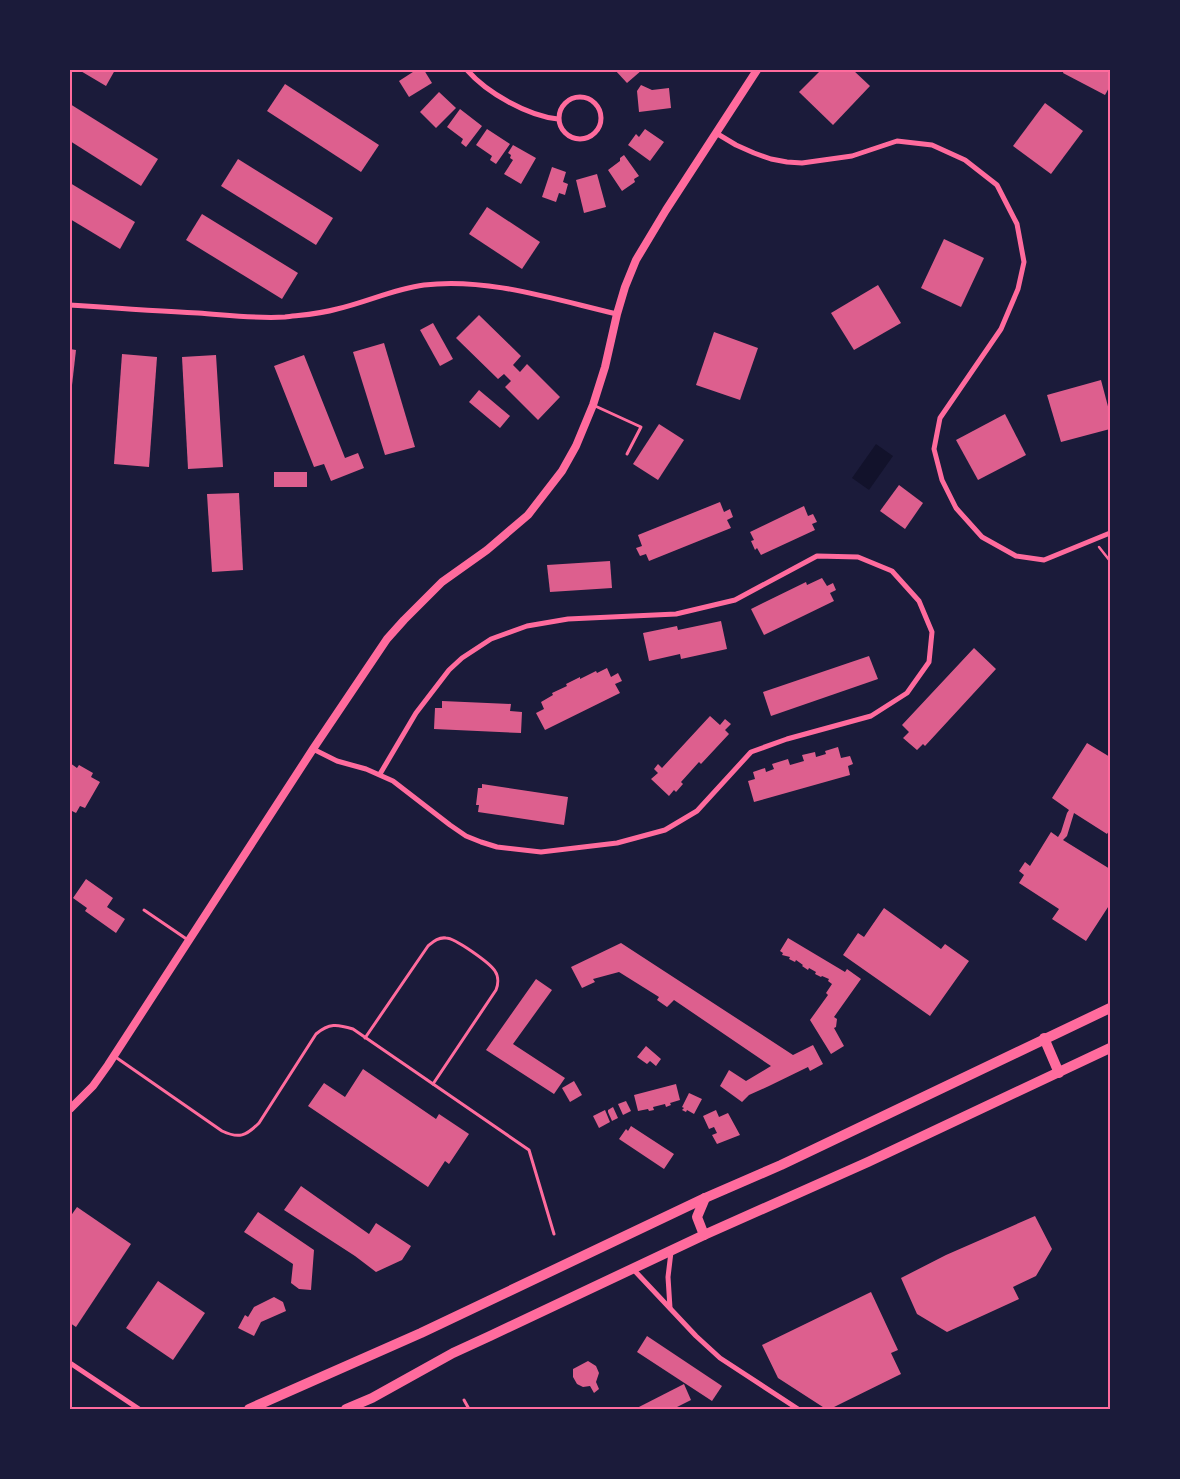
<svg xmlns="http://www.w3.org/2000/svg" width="1180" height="1479" font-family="'Alegreya Sans',sans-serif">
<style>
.water{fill:#12122b}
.building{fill:#dd5f8e}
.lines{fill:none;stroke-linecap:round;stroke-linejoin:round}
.path{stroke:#ff6b9d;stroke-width:2.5}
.service{stroke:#ff6b9d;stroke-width:3}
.minor{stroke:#ff6b9d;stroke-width:5}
.tertiary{stroke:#ff6b9d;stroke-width:8}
.trunk{stroke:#ff6b9d;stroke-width:10}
.neatline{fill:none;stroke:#ff6b9d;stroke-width:2}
</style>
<rect width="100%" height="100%" fill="#1b1b3a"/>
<path class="water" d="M 876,444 L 893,456 L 869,490 L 852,478 Z"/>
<g class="building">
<path d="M 79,70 L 115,70 L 106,86 Z"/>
<path d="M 416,70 L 424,70 L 432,83 L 409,97 L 399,81 Z"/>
<path d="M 615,70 L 642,70 L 627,83 Z"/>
<path d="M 821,70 L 853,70 L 870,86 L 833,125 L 799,92 Z"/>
<path d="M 1064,70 L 1110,70 L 1110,86 L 1105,95 L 1063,73 Z"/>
<path d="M 285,84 L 379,145 L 361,172 L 267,111 Z"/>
<path d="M 641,85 L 652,90 L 669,88 L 671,108 L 639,112 L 637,91 Z"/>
<path d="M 439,92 L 456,108 L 436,128 L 420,112 Z"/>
<path d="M 1045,103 L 1083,131 L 1051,174 L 1013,146 Z"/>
<path d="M 70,104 L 158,159 L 141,186 L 70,141 Z"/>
<path d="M 460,109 L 482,126 L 466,147 L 461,143 L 463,139 L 447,127 Z"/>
<path d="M 487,129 L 510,144 L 496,164 L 490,160 L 492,156 L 476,145 Z"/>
<path d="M 645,129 L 664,142 L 650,161 L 628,145 L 636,134 L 639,137 Z"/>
<path d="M 513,145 L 536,158 L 521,184 L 504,174 L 513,160 L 510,158 L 511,155 L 508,153 Z"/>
<path d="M 624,155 L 639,176 L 634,179 L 635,182 L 622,191 L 608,170 L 620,161 L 620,158 Z"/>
<path d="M 238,159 L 333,218 L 316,245 L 221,186 Z"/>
<path d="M 552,167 L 566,172 L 563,182 L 568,184 L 565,195 L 559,193 L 556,202 L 542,197 Z"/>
<path d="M 597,174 L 606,207 L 584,213 L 576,180 Z"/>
<path d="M 70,183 L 135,222 L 120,249 L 70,219 Z"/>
<path d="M 487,207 L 540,242 L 522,269 L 469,234 Z"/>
<path d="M 202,214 L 298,273 L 282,299 L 186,240 Z"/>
<path d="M 944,239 L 984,258 L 961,307 L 921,288 Z"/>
<path d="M 878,285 L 901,323 L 854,350 L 831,313 Z"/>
<path d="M 479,315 L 521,356 L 513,365 L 520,372 L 527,364 L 560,397 L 538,420 L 505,387 L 511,381 L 504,374 L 498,379 L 456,338 Z"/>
<path d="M 433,323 L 453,359 L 440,366 L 420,330 Z"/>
<path d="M 714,332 L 758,348 L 740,400 L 696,385 Z"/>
<path d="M 384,343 L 415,447 L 385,455 L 353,352 Z"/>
<path d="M 70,349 L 76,350 L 71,394 L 70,394 Z"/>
<path d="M 122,354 L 157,357 L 149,467 L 114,464 Z"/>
<path d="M 216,355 L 223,467 L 188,469 L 182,357 Z"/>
<path d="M 304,355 L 345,458 L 358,453 L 364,468 L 331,481 L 324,464 L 314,467 L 274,366 Z"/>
<path d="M 1101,380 L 1110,414 L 1110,429 L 1061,442 L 1047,395 Z"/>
<path d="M 479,390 L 510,416 L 500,428 L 469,402 Z"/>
<path d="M 1005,414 L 1026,455 L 978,480 L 956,440 Z"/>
<path d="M 659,424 L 684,440 L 658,480 L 633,464 Z"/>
<rect x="274" y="472" width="33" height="15"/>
<path d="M 899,485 L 923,503 L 905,529 L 880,511 Z"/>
<path d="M 239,493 L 243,570 L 212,572 L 207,494 Z"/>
<path d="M 720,502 L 724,512 L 730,509 L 733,517 L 727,520 L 731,528 L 649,561 L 646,554 L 640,556 L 636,548 L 642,546 L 638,535 Z"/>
<path d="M 804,506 L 808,516 L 813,514 L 817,522 L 812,524 L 815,530 L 761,555 L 757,548 L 755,550 L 751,541 L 754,540 L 750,532 Z"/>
<path d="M 610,561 L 612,588 L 550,592 L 547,565 Z"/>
<path d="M 822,578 L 827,586 L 833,583 L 836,590 L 830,593 L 834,601 L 764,635 L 751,609 L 806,582 L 807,585 Z"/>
<path d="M 721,621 L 727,649 L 681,659 L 680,654 L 649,661 L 643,633 L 677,626 L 678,630 Z"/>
<path d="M 974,648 L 996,669 L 925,746 L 923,744 L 917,750 L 903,738 L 909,732 L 902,725 Z"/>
<path d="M 869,656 L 878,679 L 771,716 L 763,692 Z"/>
<path d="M 607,668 L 611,677 L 618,673 L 622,681 L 615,684 L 620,693 L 545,730 L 536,713 L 544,709 L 541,702 L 553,695 L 552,693 L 567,686 L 566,684 L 580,677 L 580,679 L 596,671 L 597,673 Z"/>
<path d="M 442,701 L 511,704 L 510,711 L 522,712 L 521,733 L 434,729 L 435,708 L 442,708 Z"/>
<path d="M 710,716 L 720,725 L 725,719 L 731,724 L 725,730 L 729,734 L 701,764 L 699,762 L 681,782 L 683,784 L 676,792 L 674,790 L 669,796 L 651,779 L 658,773 L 654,769 L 658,764 L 662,768 Z"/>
<path d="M 1087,743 L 1110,757 L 1110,829 L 1107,834 L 1074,813 L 1067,836 L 1063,840 L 1110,869 L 1110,904 L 1086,941 L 1052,919 L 1059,909 L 1019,883 L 1024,875 L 1019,871 L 1025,862 L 1030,866 L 1051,832 L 1058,837 L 1061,832 L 1067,813 L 1069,810 L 1052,798 Z"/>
<path d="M 838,747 L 841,758 L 850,756 L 853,764 L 848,766 L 850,775 L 754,802 L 748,781 L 755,779 L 753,772 L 765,768 L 766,772 L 774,769 L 772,764 L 788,759 L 790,765 L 804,761 L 802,755 L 815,752 L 816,757 L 826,754 L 825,751 Z"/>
<path d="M 70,763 L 77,768 L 79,765 L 93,773 L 91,777 L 100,782 L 85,808 L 80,806 L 76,813 L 70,810 Z"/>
<path d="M 482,784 L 568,797 L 564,825 L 478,812 L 479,805 L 476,805 L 478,788 L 482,788 Z"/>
<path d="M 86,879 L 113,898 L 107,907 L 125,919 L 116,933 L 85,911 L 87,908 L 73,898 Z"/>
<path d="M 884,908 L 941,949 L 945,944 L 969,961 L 930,1016 L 843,955 L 858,933 L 864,937 Z"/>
<path d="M 788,938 L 845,972 L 847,969 L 861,979 L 834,1017 L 837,1019 L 836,1027 L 834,1028 L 844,1046 L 831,1054 L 810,1020 L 828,995 L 826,993 L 832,984 L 828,981 L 829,979 L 822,976 L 821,977 L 815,974 L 816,972 L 809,968 L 808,970 L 802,966 L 803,965 L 796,960 L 795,962 L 789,959 L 790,957 L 782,955 L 783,953 L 780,951 Z"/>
<path d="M 621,943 L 793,1055 L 813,1045 L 823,1064 L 810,1071 L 808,1067 L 769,1086 L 749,1095 L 742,1102 L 720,1086 L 729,1070 L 746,1081 L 771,1066 L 674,1000 L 667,1007 L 657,1000 L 659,997 L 619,972 L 593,979 L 595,982 L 582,988 L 571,967 Z"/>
<path d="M 536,979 L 552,990 L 513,1044 L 565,1078 L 554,1094 L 486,1050 Z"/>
<path d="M 646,1046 L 661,1059 L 656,1066 L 650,1061 L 647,1064 L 637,1057 Z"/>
<path d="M 363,1069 L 436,1119 L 439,1114 L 469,1134 L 449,1164 L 445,1161 L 428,1187 L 308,1106 L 324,1083 L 345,1097 Z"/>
<path d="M 574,1081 L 582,1095 L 570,1102 L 562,1088 Z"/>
<path d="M 676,1084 L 680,1100 L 670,1103 L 671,1105 L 666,1107 L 665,1104 L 653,1107 L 654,1110 L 649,1111 L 648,1109 L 638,1111 L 634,1095 Z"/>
<path d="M 689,1093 L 702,1099 L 694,1114 L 687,1110 L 686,1112 L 682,1110 L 684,1108 L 682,1107 Z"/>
<path d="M 626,1101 L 631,1111 L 623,1115 L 618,1104 Z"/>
<path d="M 613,1107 L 618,1118 L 612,1121 L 608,1112 L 608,1110 Z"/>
<path d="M 605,1110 L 610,1122 L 599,1128 L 593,1116 Z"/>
<path d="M 716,1110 L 719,1117 L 728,1113 L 740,1135 L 717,1144 L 712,1135 L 717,1133 L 714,1127 L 709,1129 L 703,1116 Z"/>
<path d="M 631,1126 L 674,1154 L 664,1169 L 619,1139 L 626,1129 L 628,1131 Z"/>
<path d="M 301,1186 L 369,1234 L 376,1223 L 411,1246 L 402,1260 L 376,1272 L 355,1256 L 284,1210 Z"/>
<path d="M 77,1207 L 131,1244 L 76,1327 L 70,1323 L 70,1217 Z"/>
<path d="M 258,1212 L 314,1250 L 311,1290 L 299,1289 L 291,1283 L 293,1264 L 244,1232 Z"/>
<path d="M 1035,1216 L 1052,1249 L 1036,1276 L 1013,1287 L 1019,1299 L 947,1332 L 917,1314 L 901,1278 L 946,1255 Z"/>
<path d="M 158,1281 L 205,1313 L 173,1360 L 126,1328 Z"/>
<path d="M 871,1292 L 898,1350 L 891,1353 L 901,1374 L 830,1409 L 826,1409 L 778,1378 L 762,1345 Z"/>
<path d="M 274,1297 L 283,1302 L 286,1311 L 261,1322 L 254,1336 L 238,1328 L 245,1315 L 248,1317 L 254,1307 Z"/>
<path d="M 647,1336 L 722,1386 L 712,1401 L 637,1352 Z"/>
<path d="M 588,1361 L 596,1366 L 599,1373 L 596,1382 L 599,1389 L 594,1393 L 590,1386 L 583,1387 L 577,1384 L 573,1377 L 573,1369 Z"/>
<path d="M 684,1384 L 691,1400 L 673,1409 L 635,1409 Z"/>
</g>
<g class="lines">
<path class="path" d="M 1099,547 L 1110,561"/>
<g class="service">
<path d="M 593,405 L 641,427 L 627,454"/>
<path d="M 144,910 L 188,940"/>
<path d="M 365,1038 L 428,946 C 433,942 438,937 446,938 C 455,938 490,963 495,971 C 499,977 498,985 496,990 L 433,1084"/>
<path d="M 114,1056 L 222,1131 C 239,1139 246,1136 259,1123 L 316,1034 C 329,1023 337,1024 353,1029 L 529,1150 L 554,1234"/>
<path d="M 464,1400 L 469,1409"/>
</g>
<g class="minor">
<path d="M 467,70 C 487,93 528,116 558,119"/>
<circle cx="580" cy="118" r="21"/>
<path d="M 716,133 L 736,145 L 754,153 L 771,159 L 787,162 L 802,163 L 852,156 L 897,141 L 932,145 L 965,160 L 997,185 L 1017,224 L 1024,262 L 1018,289 L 1001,329 L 940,418 L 934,449 L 942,480 L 956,508 L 982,537 L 1016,556 L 1044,560 L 1110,533"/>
<path d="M 70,305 C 113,308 155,311 198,313 C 227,315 256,319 285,317 C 302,315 320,314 337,309 C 367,302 394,289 424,285 C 487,277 556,300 617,314"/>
<path d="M 313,749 L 337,761 L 366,769 L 393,781 L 450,825 L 466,836 L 481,842 L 497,847 L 541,852 L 617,843 L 665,830 L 697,811 L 751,752 L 787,739 L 871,716 L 907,693 L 929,662 L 932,632 L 919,601 L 892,571 L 858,557 L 817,556 L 735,600 L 676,614 L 568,619 L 527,626 L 491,639 L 462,658 L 449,670 L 416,713 L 380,774"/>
<path d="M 633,1269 L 696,1336 L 720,1358 L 798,1409"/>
<path d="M 670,1308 L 668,1277 L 671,1252"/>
<path d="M 70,1363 L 139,1409"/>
</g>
<path class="tertiary" d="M 70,1109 L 93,1086 L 108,1065 L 313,749 L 387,639 L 404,620 L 442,582 L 487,550 L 528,515 L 562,471 L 576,446 L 593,405 L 605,367 L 617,314 L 625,287 L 636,260 L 666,210 L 757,70"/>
<g class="trunk">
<path d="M 1044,1038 L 1059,1073"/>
<path d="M 704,1235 L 697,1217 L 705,1198"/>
<path d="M 249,1409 L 421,1333 L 705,1198 L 781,1165 L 1110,1008"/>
<path d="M 346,1409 L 372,1398 L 453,1353 L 490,1336 L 704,1235 L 868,1162 L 1110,1048"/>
</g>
</g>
<rect width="1180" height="1479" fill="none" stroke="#1b1b3a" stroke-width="142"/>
<rect x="71" y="71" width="1038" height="1337" class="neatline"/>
</svg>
